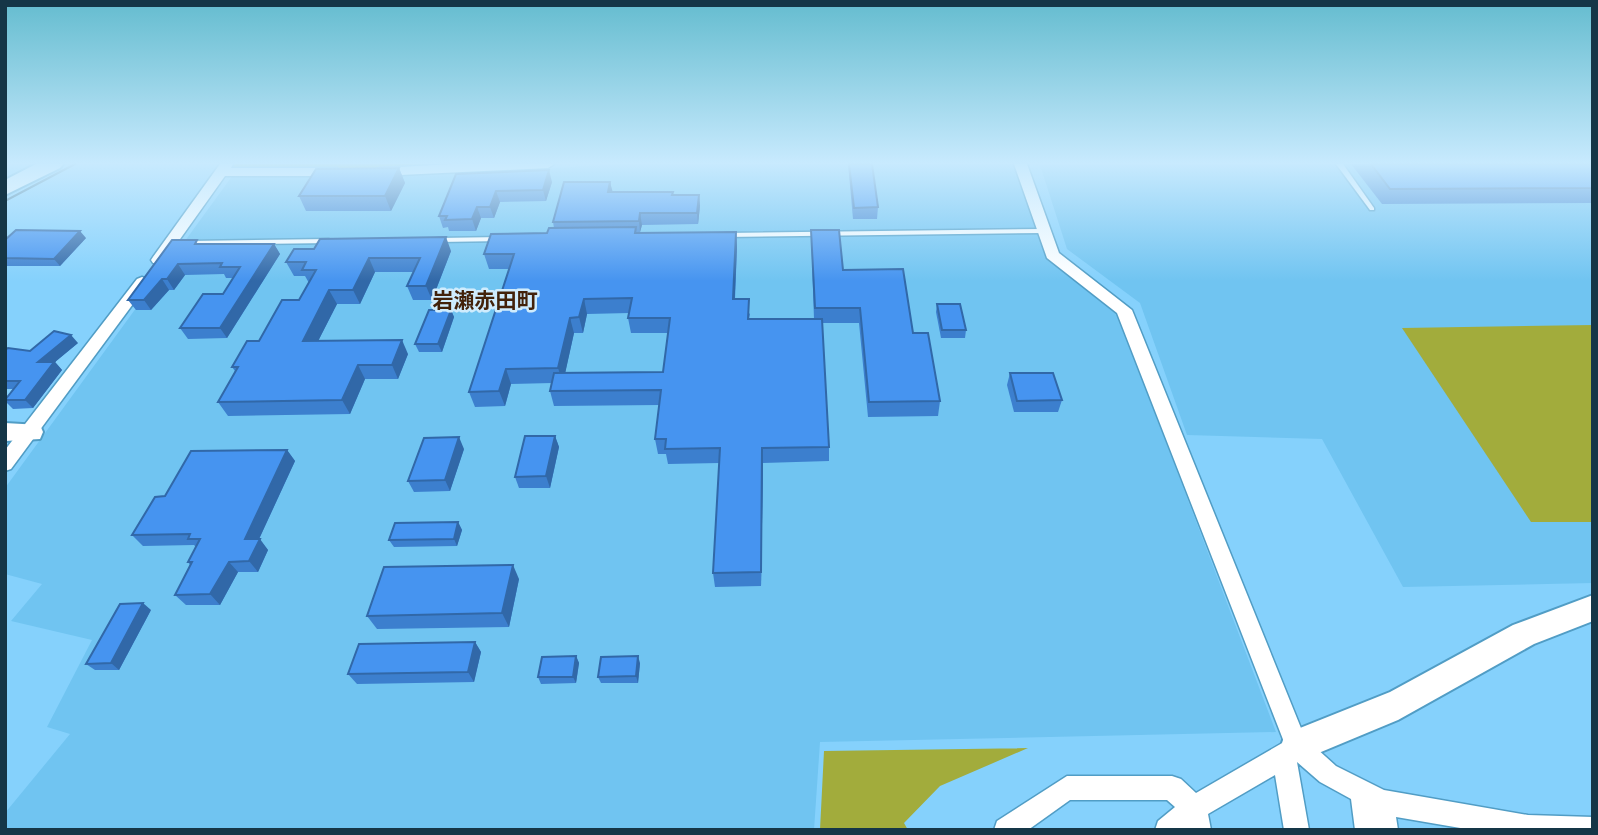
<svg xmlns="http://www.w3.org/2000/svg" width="1598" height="835" font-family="'PT Sans Narrow','Noto Sans JP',sans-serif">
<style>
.built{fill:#70c4f1}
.green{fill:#a2ac3c}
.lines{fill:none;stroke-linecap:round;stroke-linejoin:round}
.lane-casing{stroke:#519dc5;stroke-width:3}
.street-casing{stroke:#519dc5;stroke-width:3}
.secondary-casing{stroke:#519dc5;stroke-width:4}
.primary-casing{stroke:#519dc5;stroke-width:4}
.lane{fill:#fff;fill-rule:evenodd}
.street{fill:#fff;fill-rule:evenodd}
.secondary{fill:#fff;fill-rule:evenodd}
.primary{fill:#fff;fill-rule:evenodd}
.tram{stroke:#41728d;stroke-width:2}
.wall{fill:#3c7fce;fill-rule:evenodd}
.shaded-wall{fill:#3168a8}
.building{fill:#4694f0;stroke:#3168a8;stroke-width:2}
.labels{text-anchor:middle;stroke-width:5;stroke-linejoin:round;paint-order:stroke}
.neighbourhood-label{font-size:21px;font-weight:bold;fill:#42220a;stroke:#cfecfd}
</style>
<rect width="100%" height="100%" fill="#85d1fc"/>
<g class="built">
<path d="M 624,164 L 1015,164 L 1045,255 L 1117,313 L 1276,732 L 820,742 L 814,830 L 5,830 L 5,813 L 70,734 L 47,727 L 92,640 L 11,621 L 42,584 L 5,574 L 5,488 L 233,175 L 452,174 Z"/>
<path d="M 1593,164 L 1593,583 L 1403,587 L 1322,439 L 1187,435 L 1140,303 L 1067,249 L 1040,165 Z"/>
</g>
<g class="green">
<path d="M 235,164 L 445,164 L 442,169 L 231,169 Z"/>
<path d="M 1593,325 L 1593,522 L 1531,522 L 1402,328 Z"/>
<path d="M 1028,748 L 940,786 L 904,823 L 908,830 L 820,830 L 824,751 Z"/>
</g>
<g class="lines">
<defs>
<g id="lane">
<path d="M 1336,164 L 1343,164 L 1374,208 L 1374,210 L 1370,210 Z"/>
<path d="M 1041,229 L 1043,229 L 1043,233 L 725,237 L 721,235 L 725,233 Z"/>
<path d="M 501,237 L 504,237 L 504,241 L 438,242 L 434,240 L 438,238 Z"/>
<path d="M 329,239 L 333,241 L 332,243 L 189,245 L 185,243 L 189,241 Z"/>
</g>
<g id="street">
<path d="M 220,164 L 233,164 L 231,168 L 337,168 L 344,172 L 337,176 L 225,176 L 163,263 L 153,263 L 151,260 L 153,257 Z"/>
<path d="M 455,164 L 554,164 L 548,168 L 379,176 L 372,172 L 379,168 Z"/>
<path d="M 1014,164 L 1027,164 L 1059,253 L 1132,310 L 1305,738 L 1336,766 L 1384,790 L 1528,815 L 1593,817 L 1593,830 L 1472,830 L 1396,817 L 1398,830 L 1355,830 L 1351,799 L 1320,782 L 1297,762 L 1309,830 L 1284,830 L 1275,775 L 1208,814 L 1211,830 L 1155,830 L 1158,821 L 1175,807 L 1167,800 L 1070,800 L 1028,830 L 994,830 L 997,821 L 1067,776 L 1172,776 L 1181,779 L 1196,793 L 1284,742 L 1117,313 L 1047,258 Z"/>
<path d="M 142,277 L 147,279 L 150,282 L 147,285 L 11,469 L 5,471 L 5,450 L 137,279 Z"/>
</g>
<g id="secondary">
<path d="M 5,423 L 40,425 L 43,432 L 40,439 L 5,441 Z"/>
<path d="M 1593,595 L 1593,621 L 1534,644 L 1398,720 L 1297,762 L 1285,758 L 1281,746 L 1285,734 L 1390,692 L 1513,625 Z"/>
</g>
<path id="primary" d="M 36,164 L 63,164 L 60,168 L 5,195 L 5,180 Z"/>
</defs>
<use href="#lane" class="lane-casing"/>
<use href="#street" class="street-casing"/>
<use href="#secondary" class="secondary-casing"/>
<use href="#primary" class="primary-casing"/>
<use href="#lane" class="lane"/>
<use href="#street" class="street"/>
<use href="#secondary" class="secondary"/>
<use href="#primary" class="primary"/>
<path class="tram" d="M 5,201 L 75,164"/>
</g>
<g class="wall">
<path d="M 848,164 L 872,164 L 878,207 L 877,219 L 853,219 Z"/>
<path d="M 1351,164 L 1593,164 L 1593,203 L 1382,204 Z"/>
<path d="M 399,168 L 405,183 L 391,211 L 306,211 L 299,196 Z"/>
<path d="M 456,174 L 552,182 L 546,201 L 500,202 L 494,218 L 481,218 L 476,231 L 449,231 L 448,227 L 443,228 L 439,216 Z"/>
<path d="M 610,182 L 612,192 L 673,195 L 699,195 L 700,206 L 698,224 L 642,225 L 640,232 L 736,232 L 737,247 L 735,299 L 750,314 L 749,319 L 814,319 L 811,230 L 843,270 L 913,333 L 940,401 L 938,416 L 868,417 L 859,323 L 822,323 L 829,447 L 829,461 L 763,463 L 761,586 L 715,587 L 713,573 L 719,463 L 668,464 L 666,454 L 658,454 L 655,439 L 659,405 L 554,406 L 550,391 L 552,383 L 511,384 L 505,406 L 475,407 L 469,392 L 509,269 L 489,269 L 484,254 L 547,233 L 554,228 L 553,222 ZM 629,313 L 628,318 L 631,333 L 668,333 L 663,372 L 565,373 L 574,333 L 583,333 L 587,314 Z"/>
<path d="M 86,238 L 60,266 L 5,266 L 5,240 Z"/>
<path d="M 199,244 L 274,244 L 280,254 L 227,338 L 188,339 L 180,328 L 223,294 L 233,278 L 226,278 L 224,274 L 185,275 L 174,290 L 169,290 L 151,310 L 136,310 L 128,300 Z"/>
<path d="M 451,251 L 432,300 L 413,300 L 407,286 L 414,272 L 375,272 L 360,304 L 337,304 L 318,341 L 408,354 L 398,379 L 365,379 L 350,414 L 228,416 L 218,402 L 235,371 L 232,367 L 299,300 L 309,283 L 305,276 L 294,276 L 286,262 Z"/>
<path d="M 937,304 L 966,330 L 965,338 L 941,338 L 936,312 Z"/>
<path d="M 451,310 L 454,317 L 442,352 L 419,352 L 415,344 Z"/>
<path d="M 78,343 L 55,362 L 62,370 L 33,408 L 13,409 L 5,401 L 5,400 L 13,389 L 5,389 L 5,350 L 30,351 Z"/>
<path d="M 1010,373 L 1062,400 L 1058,412 L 1014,412 L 1007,385 Z"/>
<path d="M 555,436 L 559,447 L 550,488 L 519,488 L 515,477 Z"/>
<path d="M 464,449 L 450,491 L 414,492 L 408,481 Z"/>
<path d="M 287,450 L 295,461 L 259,539 L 268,550 L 258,572 L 238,572 L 220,605 L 186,605 L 175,595 L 190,565 L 188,562 L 196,547 L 194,545 L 143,546 L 132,535 L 165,496 Z"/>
<path d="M 458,522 L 462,530 L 457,546 L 394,547 L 389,540 Z"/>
<path d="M 519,579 L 509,627 L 377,629 L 367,616 Z"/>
<path d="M 151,610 L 119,670 L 95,670 L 86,664 Z"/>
<path d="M 475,642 L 481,652 L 474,682 L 357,684 L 348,674 Z"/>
<path d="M 576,656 L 579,663 L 576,683 L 541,684 L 538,677 Z"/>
<path d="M 640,663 L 638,683 L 601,683 L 598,677 Z"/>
</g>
<g class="shaded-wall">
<path d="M 399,168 L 405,183 L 391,211 L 385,196 Z"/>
<path d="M 549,170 L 552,182 L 546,201 L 543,190 Z"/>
<path d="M 610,182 L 613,193 L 608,192 Z"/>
<path d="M 496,191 L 500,202 L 494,218 L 490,207 Z"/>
<path d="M 699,195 L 700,206 L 698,224 L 697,213 Z"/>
<path d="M 477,207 L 481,218 L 476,231 L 472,219 Z"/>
<path d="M 640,213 L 642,225 L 640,232 L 639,221 Z"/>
<path d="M 80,231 L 86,238 L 60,266 L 54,259 Z"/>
<path d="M 736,232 L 737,247 L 734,314 L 733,299 Z"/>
<path d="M 446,237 L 451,251 L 432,300 L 426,286 Z"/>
<path d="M 274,244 L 280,254 L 227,338 L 220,328 Z"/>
<path d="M 369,258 L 375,272 L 360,304 L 353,290 Z"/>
<path d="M 178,264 L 185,275 L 174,290 L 167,279 Z"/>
<path d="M 162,279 L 169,290 L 151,310 L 144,300 Z"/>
<path d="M 329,290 L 337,304 L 311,355 L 303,341 Z"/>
<path d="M 584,299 L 587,314 L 583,333 L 579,317 Z"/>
<path d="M 451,310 L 454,317 L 442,352 L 438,344 Z"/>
<path d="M 570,318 L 574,333 L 563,383 L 558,368 Z"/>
<path d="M 71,335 L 78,343 L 55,362 L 62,370 L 33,408 L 25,400 L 38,362 Z"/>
<path d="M 402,340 L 408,354 L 398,379 L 392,365 Z"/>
<path d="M 358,365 L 365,379 L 350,414 L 342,400 Z"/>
<path d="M 506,369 L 511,384 L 505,406 L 499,391 Z"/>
<path d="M 555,436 L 559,447 L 550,488 L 546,476 Z"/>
<path d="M 459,437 L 464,449 L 450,491 L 445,480 Z"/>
<path d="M 762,448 L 763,463 L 761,586 L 761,572 Z"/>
<path d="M 287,450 L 295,461 L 254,550 L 245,539 Z"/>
<path d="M 458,522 L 462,530 L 457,546 L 454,539 Z"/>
<path d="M 260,539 L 268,550 L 258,572 L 249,561 Z"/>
<path d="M 229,562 L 238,572 L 220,605 L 210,594 Z"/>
<path d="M 513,565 L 519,579 L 509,627 L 502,613 Z"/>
<path d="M 143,603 L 151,610 L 119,670 L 111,663 Z"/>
<path d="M 475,642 L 481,652 L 474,682 L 468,672 Z"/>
<path d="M 576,656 L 579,663 L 576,683 L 573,677 Z"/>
<path d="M 638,656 L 640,663 L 638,683 L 636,676 Z"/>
</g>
<g class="building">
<path d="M 849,164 L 872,164 L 878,207 L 854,208 Z"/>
<path d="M 1371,164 L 1593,164 L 1593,188 L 1390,189 Z"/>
<path d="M 399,168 L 385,196 L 299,196 L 316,169 Z"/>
<path d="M 549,170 L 543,190 L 496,191 L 490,207 L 477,207 L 472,219 L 445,220 L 447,216 L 439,216 L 456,174 Z"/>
<path d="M 564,182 L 610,182 L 608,192 L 673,192 L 672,195 L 699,195 L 697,213 L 640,213 L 639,221 L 553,222 Z"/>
<path d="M 636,227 L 635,233 L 736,232 L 733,299 L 749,299 L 748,319 L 822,319 L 829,447 L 762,448 L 761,572 L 713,573 L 720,448 L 665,449 L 666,439 L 655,439 L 661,390 L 550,391 L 554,373 L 663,372 L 670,318 L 628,318 L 632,298 L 584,299 L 579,317 L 570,318 L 558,368 L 506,369 L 499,391 L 469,392 L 514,254 L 484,254 L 491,234 L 547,233 L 549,228 Z"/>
<path d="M 16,230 L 80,231 L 54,259 L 5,258 L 5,240 Z"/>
<path d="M 811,230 L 839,230 L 843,270 L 903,269 L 913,333 L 928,333 L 940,401 L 869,402 L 860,308 L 815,308 Z"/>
<path d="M 446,237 L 426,286 L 407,286 L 420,258 L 369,258 L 353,290 L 329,290 L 303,341 L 402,340 L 392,365 L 358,365 L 342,400 L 218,402 L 238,367 L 232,367 L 247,341 L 259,341 L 282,300 L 299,300 L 316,270 L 302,270 L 306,262 L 286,262 L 294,249 L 314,249 L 320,239 Z"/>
<path d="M 172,240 L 197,240 L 195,244 L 274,244 L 220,328 L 180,328 L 203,294 L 223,294 L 240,267 L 220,267 L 222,263 L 178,264 L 167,279 L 162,279 L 144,300 L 128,300 Z"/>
<path d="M 937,304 L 960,304 L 966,330 L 942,330 Z"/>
<path d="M 429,310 L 451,310 L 438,344 L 415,344 Z"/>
<path d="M 54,331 L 71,335 L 38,362 L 54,362 L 25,400 L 5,400 L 20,381 L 5,381 L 5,350 L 8,348 L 30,351 Z"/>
<path d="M 1010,373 L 1053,373 L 1062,400 L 1017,401 Z"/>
<path d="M 525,436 L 555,436 L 546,476 L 515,477 Z"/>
<path d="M 459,437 L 445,480 L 408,481 L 424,438 Z"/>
<path d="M 287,450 L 245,539 L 260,539 L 249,561 L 229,562 L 210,594 L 175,595 L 192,562 L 188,562 L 200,539 L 188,539 L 190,534 L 132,535 L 155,497 L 165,496 L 191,451 Z"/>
<path d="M 458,522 L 454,539 L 389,540 L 395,523 Z"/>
<path d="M 513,565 L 502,613 L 367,616 L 384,567 Z"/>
<path d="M 143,603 L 111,663 L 86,664 L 120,604 Z"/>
<path d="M 475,642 L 468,672 L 348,674 L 359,644 Z"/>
<path d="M 576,656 L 573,677 L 538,677 L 542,657 Z"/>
<path d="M 638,656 L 636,676 L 598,677 L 601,657 Z"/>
</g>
<linearGradient id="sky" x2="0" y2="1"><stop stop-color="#64bccf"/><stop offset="0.58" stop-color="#c8eafe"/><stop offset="1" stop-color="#c8eafe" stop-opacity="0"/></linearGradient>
<rect width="1598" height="281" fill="url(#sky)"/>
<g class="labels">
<g class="neighbourhood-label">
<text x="485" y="308">岩瀬赤田町</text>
</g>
</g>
<rect width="1598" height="835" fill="none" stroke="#153647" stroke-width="14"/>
</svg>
